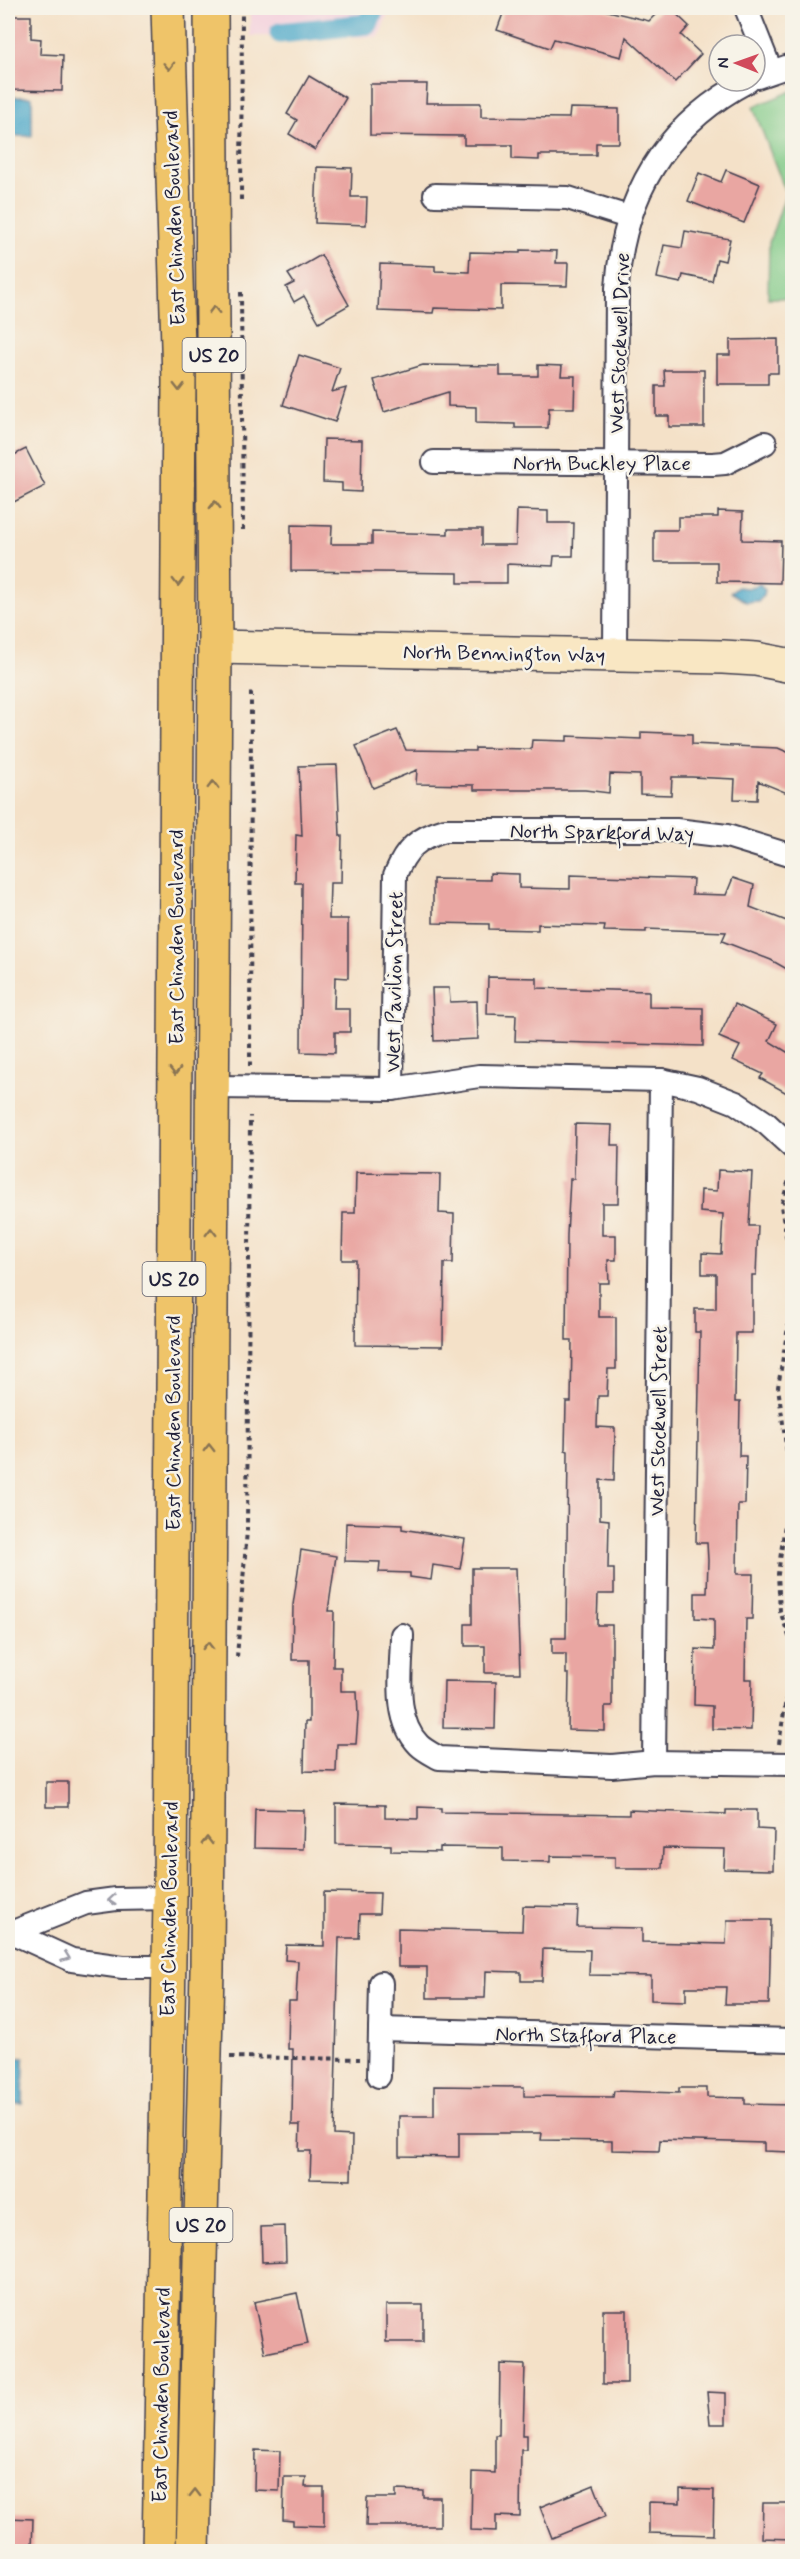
<svg xmlns="http://www.w3.org/2000/svg" width="800" height="2559" font-family="Mynerve,sans-serif">
<style>
.built{fill:#f4cfdd}
.green{fill:#7fc986;stroke:#507660;stroke-width:1.5}
.water{fill:#4ba7c9;stroke:#366482;stroke-width:1.5}
.lines{fill:none;stroke-linecap:round;stroke-linejoin:round}
.canal{stroke:#4ba7c9;stroke-width:21}
.building{fill:#e9a6a2}
.street-casing{stroke:#423f50;stroke-width:26}
.secondary-casing{stroke:#423f50;stroke-width:36}
.primary-casing{stroke:#423f50;stroke-width:36}
.path{stroke:#423f50;stroke-width:4;stroke-dasharray:4.5 4.5;stroke-linecap:butt}
.street{stroke:#fff;stroke-width:22}
.secondary{stroke:#f9e7c3;stroke-width:33}
.primary{stroke:#efc469;stroke-width:33}
.oneway{stroke:#887352}
.oneway2{stroke:#9c9ca7}
.labels{text-anchor:middle;stroke-width:5;stroke-linejoin:round;paint-order:stroke}
.shield{fill:#f7f3e8;stroke:#62616f;stroke-width:1.5}
.shield-label{font-size:20px;font-weight:bold;fill:#22223b}
.street-label{font-size:21px;fill:#22223b;stroke:#f7f3e8}
</style>
<rect width="100%" height="100%" fill="#f7f3e8"/>
<filter id="ink" filterUnits="userSpaceOnUse"><feTurbulence type="fractalNoise" baseFrequency=".0167" numOctaves="2"/><feDisplacementMap in="SourceGraphic" scale="12" xChannelSelector="R" yChannelSelector="G"/><feConvolveMatrix kernelMatrix="1 2 1 2 8 2 1 2 1" color-interpolation-filters="sRGB"/></filter>
<filter id="wash" filterUnits="userSpaceOnUse"><feTurbulence type="fractalNoise" baseFrequency=".008" numOctaves="4" result="noise"/><feDisplacementMap in="SourceGraphic" scale="24" xChannelSelector="R" yChannelSelector="G"/><feGaussianBlur stdDeviation="1.35" result="paint"/><feColorMatrix in="noise" values="0 0 0 0 0 0 0 0 0 0 0 0 0 0 0 0 0 1.4 0 .05"/><feComposite in="paint" operator="in"/></filter>
<g filter="url(#wash)">
<rect width="100%" height="100%" fill="#f4e1c8"/>
<path class="built" d="M 250,8 L 390,8 L 379,37 L 250,36 Z"/>
<path class="green" d="M 792,91 L 792,298 L 768,298 L 769,243 L 786,193 L 753,107 Z"/>
<g class="water">
<rect x="13" y="97" width="19" height="39"/>
<path d="M 760,584 L 765,590 L 764,595 L 758,601 L 746,602 L 731,592 L 738,587 L 747,588 Z"/>
<path d="M 14,2058 L 24,2058 L 23,2104 L 13,2104 Z"/>
</g>
<g class="lines">
<path class="canal" d="M 280,33 L 368,24 L 374,8"/>
</g>
<g id="blocks">
<g class="building">
<path d="M 505,8 L 596,8 L 649,21 L 662,8 L 670,8 L 689,26 L 681,35 L 701,54 L 675,82 L 626,37 L 621,57 L 554,39 L 550,48 L 497,30 Z"/>
<path d="M 10,16 L 31,16 L 31,38 L 41,39 L 40,54 L 63,55 L 62,91 L 11,90 L 12,77 L 8,77 L 8,31 L 10,31 Z"/>
<path d="M 309,76 L 346,98 L 315,150 L 289,134 L 297,120 L 287,114 Z"/>
<path d="M 370,84 L 427,84 L 426,103 L 481,103 L 481,117 L 569,118 L 570,108 L 619,109 L 619,143 L 596,143 L 596,155 L 539,155 L 539,160 L 512,159 L 512,145 L 464,145 L 464,136 L 370,135 Z"/>
<path d="M 317,167 L 352,168 L 351,197 L 367,197 L 366,225 L 315,223 Z"/>
<path d="M 726,170 L 760,184 L 744,223 L 688,201 L 699,173 L 721,182 Z"/>
<path d="M 685,231 L 730,239 L 725,261 L 717,259 L 712,281 L 683,275 L 681,283 L 657,278 L 664,245 L 682,248 Z"/>
<path d="M 520,250 L 557,251 L 556,263 L 568,263 L 567,286 L 501,285 L 501,310 L 434,308 L 433,313 L 378,311 L 380,264 L 435,266 L 435,271 L 469,272 L 470,252 L 520,253 Z"/>
<path d="M 321,255 L 349,305 L 319,322 L 304,296 L 294,302 L 286,287 L 294,283 L 288,274 Z"/>
<path d="M 778,339 L 778,373 L 768,373 L 768,384 L 717,384 L 717,355 L 730,355 L 730,340 Z"/>
<path d="M 299,355 L 340,368 L 332,392 L 346,388 L 335,422 L 283,405 Z"/>
<path d="M 423,365 L 500,366 L 500,376 L 538,376 L 538,365 L 562,366 L 561,376 L 575,376 L 574,408 L 549,408 L 548,428 L 515,428 L 515,424 L 476,423 L 476,407 L 448,406 L 448,392 L 384,412 L 374,380 Z"/>
<path d="M 664,370 L 704,370 L 704,427 L 669,427 L 669,416 L 656,416 L 656,386 L 665,386 Z"/>
<path d="M 324,439 L 362,440 L 361,492 L 342,491 L 342,483 L 323,482 Z"/>
<path d="M 26,449 L 45,486 L 8,505 L 8,458 Z"/>
<path d="M 517,510 L 548,511 L 548,523 L 574,523 L 573,556 L 554,556 L 553,566 L 507,564 L 507,583 L 458,583 L 458,573 L 291,571 L 291,525 L 332,526 L 331,544 L 372,544 L 372,532 L 448,534 L 448,529 L 482,529 L 482,545 L 516,545 Z"/>
<path d="M 718,511 L 743,512 L 742,540 L 781,541 L 780,583 L 717,582 L 717,562 L 654,562 L 654,530 L 678,530 L 678,517 L 718,517 Z"/>
<path d="M 397,730 L 406,750 L 475,751 L 475,748 L 531,749 L 532,740 L 567,741 L 567,736 L 641,739 L 641,732 L 692,734 L 692,744 L 778,748 L 792,754 L 792,795 L 758,781 L 757,800 L 734,799 L 735,779 L 691,777 L 672,777 L 671,795 L 640,794 L 640,775 L 610,774 L 609,793 L 585,790 L 474,790 L 474,785 L 416,784 L 417,770 L 373,788 L 356,746 Z"/>
<path d="M 337,765 L 340,836 L 342,836 L 341,883 L 330,883 L 329,919 L 348,919 L 348,978 L 335,977 L 334,1009 L 350,1009 L 350,1032 L 335,1032 L 335,1053 L 301,1052 L 302,883 L 295,883 L 296,835 L 302,836 L 299,766 Z"/>
<path d="M 490,873 L 519,874 L 519,888 L 570,889 L 570,875 L 693,879 L 692,894 L 726,895 L 733,878 L 754,885 L 750,907 L 792,923 L 792,972 L 771,960 L 722,941 L 726,932 L 646,929 L 646,932 L 604,931 L 605,926 L 538,924 L 538,930 L 489,929 L 489,924 L 433,923 L 433,879 L 490,880 Z"/>
<path d="M 488,977 L 537,978 L 537,988 L 649,991 L 649,1007 L 703,1008 L 703,1046 L 515,1041 L 516,1015 L 487,1014 Z"/>
<path d="M 432,988 L 449,988 L 450,1002 L 477,1001 L 478,1039 L 434,1041 Z"/>
<path d="M 735,1004 L 777,1024 L 769,1041 L 792,1055 L 792,1096 L 760,1078 L 763,1074 L 733,1060 L 740,1046 L 719,1037 Z"/>
<path d="M 575,1124 L 612,1125 L 611,1145 L 619,1145 L 618,1203 L 602,1203 L 602,1235 L 616,1235 L 616,1260 L 608,1260 L 609,1283 L 599,1283 L 599,1317 L 616,1317 L 616,1369 L 608,1369 L 607,1396 L 598,1396 L 597,1427 L 615,1428 L 614,1481 L 600,1480 L 600,1519 L 609,1520 L 608,1569 L 614,1569 L 614,1594 L 598,1594 L 597,1625 L 612,1625 L 612,1706 L 605,1706 L 605,1731 L 568,1730 L 569,1674 L 566,1674 L 566,1654 L 552,1654 L 552,1638 L 566,1638 L 568,1451 L 565,1450 L 566,1402 L 571,1402 L 572,1340 L 566,1340 L 567,1235 L 570,1179 L 574,1179 Z"/>
<path d="M 718,1170 L 752,1172 L 749,1226 L 758,1226 L 756,1275 L 752,1275 L 752,1333 L 736,1333 L 735,1402 L 740,1402 L 739,1456 L 746,1456 L 745,1504 L 738,1504 L 737,1574 L 753,1574 L 752,1619 L 746,1619 L 745,1679 L 752,1679 L 751,1730 L 712,1729 L 712,1706 L 694,1705 L 695,1649 L 714,1650 L 714,1619 L 695,1618 L 695,1593 L 707,1593 L 708,1560 L 707,1543 L 696,1543 L 700,1332 L 695,1332 L 695,1309 L 716,1309 L 716,1274 L 702,1274 L 702,1253 L 721,1254 L 723,1214 L 700,1212 L 701,1190 L 717,1191 Z"/>
<path d="M 356,1173 L 440,1174 L 439,1213 L 454,1214 L 453,1263 L 444,1263 L 443,1346 L 355,1345 L 356,1260 L 342,1260 L 343,1213 L 355,1213 Z"/>
<path d="M 346,1523 L 402,1525 L 402,1529 L 465,1539 L 460,1569 L 433,1565 L 431,1580 L 410,1577 L 410,1573 L 379,1572 L 380,1562 L 345,1561 Z"/>
<path d="M 301,1550 L 336,1556 L 328,1611 L 334,1611 L 333,1667 L 341,1667 L 341,1691 L 357,1691 L 358,1716 L 356,1744 L 337,1744 L 336,1772 L 304,1771 L 305,1722 L 309,1722 L 309,1660 L 292,1660 L 293,1605 Z"/>
<path d="M 472,1568 L 516,1568 L 520,1673 L 485,1673 L 485,1646 L 465,1646 L 465,1624 L 472,1624 Z"/>
<path d="M 444,1681 L 496,1682 L 495,1729 L 443,1728 Z"/>
<rect x="46" y="1782" width="22" height="25"/>
<path d="M 336,1804 L 385,1805 L 385,1818 L 418,1819 L 418,1807 L 441,1808 L 441,1812 L 629,1815 L 629,1810 L 726,1814 L 726,1810 L 757,1810 L 757,1829 L 774,1830 L 773,1870 L 724,1869 L 725,1849 L 663,1848 L 662,1868 L 615,1868 L 615,1857 L 550,1856 L 550,1862 L 503,1861 L 503,1848 L 440,1847 L 440,1852 L 391,1851 L 391,1845 L 336,1844 Z"/>
<path d="M 255,1809 L 304,1810 L 303,1849 L 254,1848 Z"/>
<path d="M 324,1892 L 380,1893 L 379,1914 L 360,1914 L 359,1938 L 339,1938 L 334,2135 L 352,2136 L 351,2180 L 310,2179 L 311,2151 L 299,2151 L 300,2125 L 292,2125 L 293,2049 L 288,2049 L 289,2001 L 296,2001 L 298,1961 L 285,1960 L 286,1945 L 324,1946 Z"/>
<path d="M 523,1906 L 578,1907 L 577,1927 L 642,1928 L 642,1942 L 726,1944 L 727,1920 L 771,1920 L 769,2004 L 725,2004 L 726,1987 L 686,1987 L 686,2001 L 651,2000 L 651,1976 L 589,1975 L 590,1950 L 543,1949 L 542,1981 L 521,1981 L 521,1972 L 486,1971 L 485,1998 L 427,1998 L 427,1967 L 398,1967 L 398,1928 L 522,1931 Z"/>
<path d="M 434,2086 L 524,2087 L 524,2096 L 613,2097 L 614,2091 L 679,2093 L 679,2088 L 707,2088 L 707,2097 L 745,2098 L 745,2104 L 792,2105 L 791,2152 L 764,2151 L 764,2143 L 660,2140 L 659,2151 L 612,2150 L 612,2141 L 541,2140 L 542,2133 L 459,2133 L 459,2157 L 399,2156 L 399,2116 L 434,2116 Z"/>
<path d="M 285,2226 L 286,2261 L 262,2262 L 261,2227 Z"/>
<path d="M 297,2293 L 308,2344 L 265,2353 L 254,2302 Z"/>
<rect x="386" y="2305" width="37" height="37"/>
<rect x="603" y="2310" width="24" height="74"/>
<path d="M 500,2364 L 525,2365 L 523,2435 L 527,2435 L 527,2450 L 521,2450 L 520,2517 L 496,2516 L 496,2531 L 471,2530 L 472,2472 L 495,2473 L 495,2435 L 499,2435 Z"/>
<path d="M 707,2392 L 726,2393 L 726,2424 L 710,2424 Z"/>
<path d="M 255,2450 L 280,2451 L 279,2491 L 254,2490 Z"/>
<path d="M 284,2477 L 306,2477 L 305,2487 L 324,2487 L 324,2526 L 293,2525 L 293,2521 L 283,2520 Z"/>
<path d="M 594,2485 L 606,2516 L 552,2538 L 540,2507 Z"/>
<path d="M 680,2489 L 714,2490 L 713,2535 L 649,2533 L 649,2502 L 680,2503 Z"/>
<path d="M 396,2490 L 423,2491 L 423,2497 L 440,2497 L 440,2526 L 366,2526 L 367,2498 L 396,2498 Z"/>
<path d="M 763,2503 L 792,2503 L 792,2539 L 762,2538 Z"/>
<path d="M 8,2518 L 33,2519 L 32,2549 L 8,2552 Z"/>
</g>
</g>
</g>
<g filter="url(#ink)">
<use href="#blocks" fill-opacity="0" stroke="#423f50" stroke-width="1.5"/>
<g class="lines">
<defs>
<g id="street">
<path d="M 746,8 L 771,71"/>
<path d="M 757,77 L 792,65"/>
<path d="M 435,195 L 568,198 L 628,217"/>
<path d="M 434,462 L 713,464 L 725,463 L 765,443"/>
<path d="M 615,655 L 617,288 C 623,195 665,125 748,81"/>
<path d="M 211,1087 L 392,1089 L 479,1076 L 661,1080 L 698,1088 L 736,1103 L 766,1123 L 792,1147"/>
<path d="M 392,1089 L 395,875 C 406,849 417,838 445,830 L 676,830 L 727,836 L 792,856"/>
<path d="M 402,1635 C 402,1669 392,1718 419,1745 C 424,1750 432,1754 439,1758 L 612,1766 L 654,1762 L 792,1764"/>
<path d="M 654,1762 L 661,1080"/>
<path d="M 13,1933 L 72,1960 L 123,1967 L 169,1967"/>
<path d="M 8,1934 L 86,1903 L 116,1899 L 170,1898"/>
<path d="M 380,2029 L 792,2040"/>
<path d="M 379,2076 L 381,1983"/>
</g>
<path id="secondary" d="M 215,647 L 723,657 L 756,659 L 792,666"/>
<g id="primary">
<path d="M 159,2552 L 170,1898 L 179,380 L 168,8"/>
<path d="M 193,2552 L 207,1970 L 215,647 L 211,8"/>
</g>
</defs>
<use href="#street" class="street-casing"/>
<use href="#secondary" class="secondary-casing"/>
<use href="#primary" class="primary-casing"/>
<g class="path">
<path d="M 241,200 L 242,8"/>
<path d="M 241,292 L 243,530"/>
<path d="M 250,1066 L 251,691"/>
<path d="M 791,1173 L 781,1206 L 792,1272"/>
<path d="M 237,1657 L 247,1530 L 250,1116"/>
<path d="M 779,1744 L 790,1674 L 790,1639 L 780,1611 L 778,1574 L 791,1482 L 778,1387 L 792,1303"/>
<path d="M 230,2057 L 360,2059"/>
</g>
<use href="#street" class="street"/>
<use href="#secondary" class="secondary"/>
<use href="#primary" class="primary"/>
</g>
<defs><path id="oneway-chevron" d="M-2-3.5L2.5 0L-2 3.5" fill="none" stroke-width="1.6" stroke-linecap="round" stroke-linejoin="round" transform="scale(1.5)"/></defs>
<g class="oneway">
<use href="#oneway-chevron" transform="translate(169 66) rotate(88)"/>
<use href="#oneway-chevron" transform="translate(214 310) rotate(-91)"/>
<use href="#oneway-chevron" transform="translate(179 387) rotate(90)"/>
<use href="#oneway-chevron" transform="translate(215 505) rotate(-90)"/>
<use href="#oneway-chevron" transform="translate(178 582) rotate(90)"/>
<use href="#oneway-chevron" transform="translate(213 785) rotate(-89)"/>
<use href="#oneway-chevron" transform="translate(175 1071) rotate(90)"/>
<use href="#oneway-chevron" transform="translate(211 1232) rotate(-90)"/>
<use href="#oneway-chevron" transform="translate(209 1448) rotate(-90)"/>
<use href="#oneway-chevron" transform="translate(208 1646) rotate(-90)"/>
<use href="#oneway-chevron" transform="translate(207 1841) rotate(-90)"/>
<use href="#oneway-chevron" transform="translate(195 2493) rotate(-89)"/>
</g>
<g class="oneway2">
<use href="#oneway-chevron" transform="translate(112 1900) rotate(175)"/>
<use href="#oneway-chevron" transform="translate(66 1957) rotate(20)"/>
</g>
</g>
<g class="labels">
<g class="shield">
<rect x="182.5" y="338" width="63" height="34" rx="4.5"/>
<rect x="142.5" y="1262" width="63" height="34" rx="4.5"/>
<rect x="169.5" y="2208" width="63" height="34" rx="4.5"/>
</g>
<g class="shield-label">
<text x="214" y="362">US 20</text>
<text x="174" y="1286">US 20</text>
<text x="201" y="2232">US 20</text>
</g>
<g class="street-label">
<text transform="translate(174 218) rotate(-92)" y="7">East Chinden Boulevard</text>
<text transform="translate(619 343) rotate(-88)" y="7">West Stockwell Drive</text>
<text x="602" y="470">North Buckley Place</text>
<text transform="translate(504 653) rotate(1)" y="7">North Bennington Way</text>
<text transform="translate(602 832) rotate(1)" y="7">North Sparkford Way</text>
<text transform="translate(176 937) rotate(-90)" y="7">East Chinden Boulevard</text>
<text transform="translate(394 982) rotate(-89)" y="7">West Pavilion Street</text>
<text transform="translate(658 1421) rotate(-89)" y="7">West Stockwell Street</text>
<text transform="translate(173 1423) rotate(-90)" y="7">East Chinden Boulevard</text>
<text transform="translate(169 1909) rotate(-89)" y="7">East Chinden Boulevard</text>
<text transform="translate(586 2035) rotate(1)" y="7">North Stafford Place</text>
<text transform="translate(161 2395) rotate(-89)" y="7">East Chinden Boulevard</text>
</g>
</g>
<rect width="800" height="2559" fill="none" stroke="#f7f3e8" stroke-width="30"/>
<g transform="translate(737 63) rotate(271)"><circle r="28" fill="#f7f3e8" stroke="#a29fa3" stroke-width="1.5"/>
<path d="M0-4.5L10 22L0 15L-10 22Z" fill="#d1495b"/>
<text y="-9" font-size="16" font-weight="bold" text-anchor="middle" fill="#22223b">N</text>
</g>
</svg>
